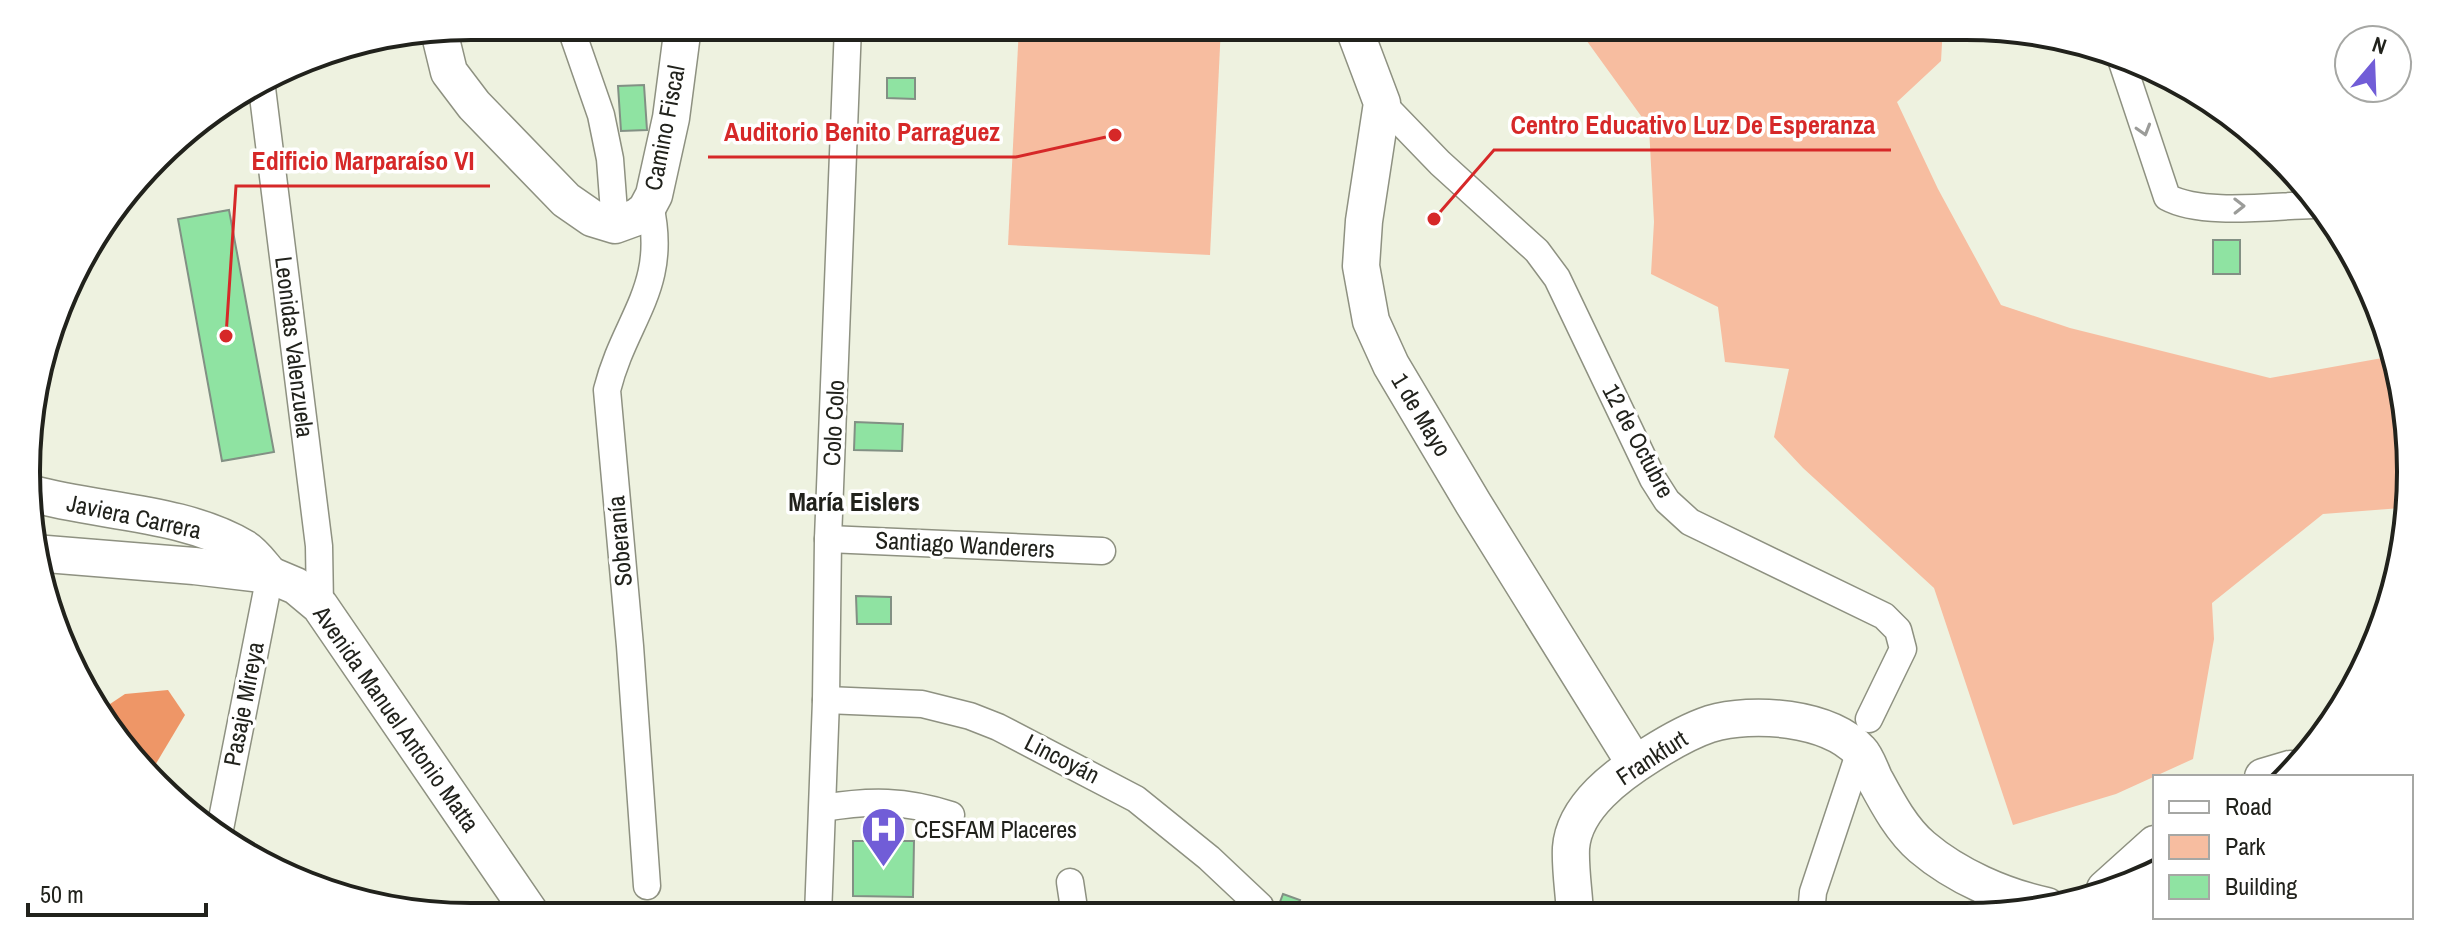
<svg xmlns="http://www.w3.org/2000/svg" width="2437" height="943" font-family="'Archivo Narrow',sans-serif">
<style>
.green{fill:#f7bda0}
.forest{fill:#ee9667}
.building{fill:#8fe3a2;stroke:#829084;stroke-width:2}
.lines{fill:none;stroke-linecap:round;stroke-linejoin:round}
.street-casing{stroke:#8e9181;stroke-width:29}
.secondary-casing{stroke:#8e9181;stroke-width:39}
.street{stroke:#fff;stroke-width:26}
.secondary{stroke:#fff;stroke-width:36}
.oneway{stroke:#9b9c99}
.labels{text-anchor:middle;stroke-width:7;stroke-linejoin:round;paint-order:stroke}
.street-label{font-size:24px;fill:#21221c;stroke:#fff}
.poi-label{font-size:24px;fill:#21221c;stroke:#fff;text-anchor:start}
.neighbourhood-label{font-size:26px;font-weight:bold;fill:#21221c;stroke:#fff}
.rim{fill:none;stroke:#21221c;stroke-width:4}
.leader{fill:none;stroke:#d62828;stroke-width:3}
.callout-dot{fill:#d62828;stroke:#fff;stroke-width:3}
.callout-label{font-size:26px;text-anchor:middle;font-weight:bold;fill:#d62828;stroke:#fff;stroke-width:7;stroke-linejoin:round;paint-order:stroke}
</style>
<rect width="100%" height="100%" fill="#eef2e0"/>
<g class="green">
<path d="M 1019,26 L 1221,26 L 1210,255 L 1008,245 Z"/>
<path d="M 1576,26 L 1878,26 L 1892,34 L 1903,26 L 1943,26 L 1941,61 L 1897,102 L 1938,189 L 2001,305 L 2070,328 L 2270,378 L 2388,357 L 2407,414 L 2401,508 L 2323,514 L 2212,603 L 2214,639 L 2193,759 L 2116,794 L 2013,825 L 1934,588 L 1803,468 L 1774,437 L 1789,369 L 1725,362 L 1718,307 L 1651,274 L 1654,222 L 1649,127 Z"/>
</g>
<path class="forest" d="M 168,690 L 185,715 L 151,772 L 101,719 L 98,712 L 125,694 Z"/>
<g class="building">
<path d="M 887,78 L 915,78 L 915,99 L 887,98 Z"/>
<path d="M 644,85 L 647,130 L 621,131 L 618,86 Z"/>
<path d="M 229,210 L 274,452 L 222,461 L 178,219 Z"/>
<rect x="2213" y="240" width="27" height="34"/>
<path d="M 855,422 L 903,424 L 902,451 L 854,450 Z"/>
<path d="M 856,596 L 891,597 L 891,624 L 857,624 Z"/>
<path d="M 853,841 L 914,841 L 913,897 L 853,896 Z"/>
<path d="M 1283,894 L 1300,900 L 1294,915 L 1275,915 Z"/>
</g>
<g class="lines">
<defs>
<g id="street">
<path d="M 570,26 L 601,115 L 610,159 L 615,225"/>
<path d="M 2122,62 L 2167,197 C 2202,216 2272,206 2313,205"/>
<path d="M 262,88 L 319,546 L 320,606"/>
<path d="M 1382,103 L 1440,163 L 1537,251 L 1557,278 L 1653,479 L 1667,501 L 1690,522 L 1884,616 L 1898,630 L 1903,649 L 1869,719"/>
<path d="M 828,539 L 1102,551"/>
<path d="M 826,700 L 922,704 L 970,716 L 998,727 L 1136,799 L 1209,858 L 1260,906"/>
<path d="M 823,808 C 870,800 905,800 951,815"/>
<path d="M 219,834 L 270,575"/>
<path d="M 1070,882 L 1075,915"/>
<path d="M 1985,885 L 1990,913"/>
<path d="M 647,886 L 630,646 L 607,390 C 625,318 669,287 650,205"/>
<path d="M 1811,914 L 1813,892 L 1860,751"/>
<path d="M 818,916 L 826,700 L 828,539 L 848,26"/>
</g>
<g id="secondary">
<path d="M 1353,26 L 1382,103 L 1364,221 L 1361,266 L 1371,321 L 1391,365 L 1473,503 L 1635,764"/>
<path d="M 439,31 L 449,72 L 474,105 L 566,200 L 592,218 L 615,225 L 637,217 L 646,210 L 654,195 L 671,118 L 683,26"/>
<path d="M 33,494 C 99,512 184,512 244,548 C 254,554 262,566 270,575"/>
<path d="M 34,553 L 194,566 L 270,575 L 296,586 L 320,606 L 533,917"/>
<path d="M 2263,777 L 2290,769"/>
<path d="M 2105,889 L 2155,844"/>
<path d="M 1575,914 C 1574,892 1570,869 1571,848 C 1574,806 1619,774 1651,754 C 1670,742 1689,731 1710,724 C 1753,711 1828,717 1860,751 C 1866,757 1870,769 1874,778 C 1887,802 1901,829 1922,847 C 1956,876 2004,897 2047,906"/>
</g>
</defs>
<use href="#street" class="street-casing"/>
<use href="#secondary" class="secondary-casing"/>
<use href="#street" class="street"/>
<use href="#secondary" class="secondary"/>
</g>
<defs><path id="oneway-chevron" d="M-2-3.5L2.5 0L-2 3.5" fill="none" stroke-width="1.6" stroke-linecap="round" stroke-linejoin="round" transform="scale(2)"/></defs>
<g class="oneway">
<use href="#oneway-chevron" transform="translate(2144 130) rotate(73)"/>
<use href="#oneway-chevron" transform="translate(2239 206) rotate(-1)"/>
</g>
<defs>
<symbol id="hospital-pin" viewBox="-11 -11 22 30"><path d="M0 17L-7.5 6A9.5 9.5 0 1 1 7.5 6Z" fill="#715dd7" stroke="#fff"/><path d="M-5-5h3v3.5h4V-5h3V5h-3V1.5h-4V5h-3Z" fill="#fff"/></symbol>
</defs>
<g fill-rule="evenodd">
<use href="#hospital-pin" x="858" y="804" width="51" height="69"/>
</g>
<g class="labels">
<g class="street-label">
<text transform="translate(665 128) rotate(-79)" y="8">Camino Fiscal</text>
<text transform="translate(294 347) rotate(83)" y="8">Leonidas Valenzuela</text>
<text transform="translate(1421 415) rotate(59)" y="8">1 de Mayo</text>
<text transform="translate(834 423) rotate(-87)" y="8">Colo Colo</text>
<text transform="translate(1638 441) rotate(62)" y="8">12 de Octubre</text>
<text transform="translate(134 517) rotate(12)" y="8">Javiera Carrera</text>
<text transform="translate(620 541) rotate(-95)" y="8">Soberanía</text>
<text transform="translate(965 545) rotate(3)" y="8">Santiago Wanderers</text>
<text transform="translate(244 704) rotate(-79)" y="8">Pasaje Mireya</text>
<text transform="translate(396 719) rotate(55)" y="8">Avenida Manuel Antonio Matta</text>
<text transform="translate(1652 758) rotate(-33)" y="8">Frankfurt</text>
<text transform="translate(1062 759) rotate(27)" y="8">Lincoyán</text>
</g>
<g class="poi-label">
<text x="914" y="838">CESFAM Placeres</text>
</g>
<g class="neighbourhood-label">
<text x="854" y="511">María Eislers</text>
</g>
</g>
<path d="M0 0H2437V943H0ZM471 40H1966A431 431 0 0 1 2397 471V472A431 431 0 0 1 1966 903H471A431 431 0 0 1 40 472V471A431 431 0 0 1 471 40Z" fill="#fff" fill-rule="evenodd"/>
<path class="rim" d="M471 40H1966A431 431 0 0 1 2397 471V472A431 431 0 0 1 1966 903H471A431 431 0 0 1 40 472V471A431 431 0 0 1 471 40Z"/>
<path class="leader" d="M1434 219L1494 150H1891M1115 135L1016 157H708M226 336L236 186H490"/>
<g class="callout-dot">
<circle cx="1434" cy="219" r="8"/>
<circle cx="1115" cy="135" r="8"/>
<circle cx="226" cy="336" r="8"/>
</g>
<g class="callout-label">
<text x="1693" y="134">Centro Educativo Luz De Esperanza</text>
<text x="862" y="141">Auditorio Benito Parraguez</text>
<text x="363" y="170">Edificio Marparaíso VI</text>
</g>
<rect x="2153" y="775" width="260" height="144" fill="#ffffff" stroke="#a6a7a4" stroke-width="2"/>
<rect x="2169" y="801" width="40" height="12" fill="#ffffff" stroke="#a6a7a4" stroke-width="2"/>
<text x="2225" y="815" font-size="24" fill="#21221c">Road</text>
<rect x="2169" y="835" width="40" height="24" fill="#f7bda0" stroke="#a6a7a4" stroke-width="2"/>
<text x="2225" y="855" font-size="24" fill="#21221c">Park</text>
<rect x="2169" y="875" width="40" height="24" fill="#8fe3a2" stroke="#a6a7a4" stroke-width="2"/>
<text x="2225" y="895" font-size="24" fill="#21221c">Building</text>
<g transform="translate(2373 64) rotate(19)"><circle r="38" fill="#ffffff" stroke="#a6a7a4" stroke-width="2"/>
<path d="M0-6L14 30L0 20L-14 30Z" fill="#715dd7"/>
<text y="-12" font-size="22" font-weight="bold" text-anchor="middle" fill="#21221c">N</text>
</g>
<path d="M28 903v12h178v-12" fill="none" stroke="#21221c" stroke-width="4"/>
<text x="40" y="903" font-size="24" fill="#21221c" stroke="#ffffff" stroke-width="6" paint-order="stroke">50 m</text>
</svg>
